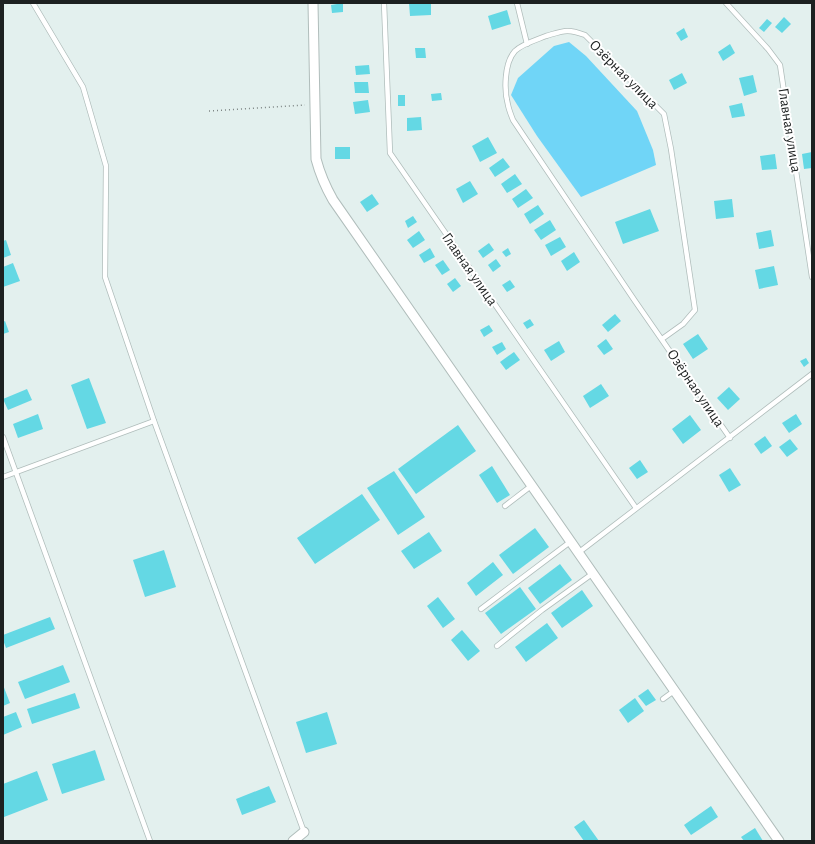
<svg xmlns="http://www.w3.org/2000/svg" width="815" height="844" font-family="'Alegreya Sans',sans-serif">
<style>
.water{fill:#70d5f7}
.building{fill:#64d8e4}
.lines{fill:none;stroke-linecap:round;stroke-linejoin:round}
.service-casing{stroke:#b0bdbb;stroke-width:6}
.minor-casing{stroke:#b0bdbb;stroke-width:11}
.path{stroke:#7d8584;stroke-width:1.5;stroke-dasharray:1 3;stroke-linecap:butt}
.service{stroke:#fff;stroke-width:4.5}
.minor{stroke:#fff;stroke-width:9}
.labels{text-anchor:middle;stroke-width:4;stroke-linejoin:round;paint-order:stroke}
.street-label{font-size:15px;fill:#1d2121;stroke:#fff}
</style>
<rect width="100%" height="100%" fill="#e3f0ee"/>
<path class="water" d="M 569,42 L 586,56 L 637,111 L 653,150 L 656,165 L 581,197 L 537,136 L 511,95 L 518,78 L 554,46 Z"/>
<g class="building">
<path d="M 343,3 L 343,12 L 332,13 L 331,5 Z"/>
<path d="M 409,3 L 431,3 L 431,15 L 410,16 Z"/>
<path d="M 507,10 L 511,24 L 492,30 L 488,16 Z"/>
<path d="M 784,17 L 791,24 L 782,33 L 775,27 Z"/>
<path d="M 767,19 L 772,23 L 764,32 L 759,28 Z"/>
<path d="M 684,28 L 688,37 L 681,41 L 676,33 Z"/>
<path d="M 730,44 L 735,53 L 723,61 L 718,52 Z"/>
<path d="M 415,48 L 425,48 L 426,58 L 416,58 Z"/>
<path d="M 369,65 L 370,74 L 356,75 L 355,66 Z"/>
<path d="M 682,73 L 687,83 L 674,90 L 669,80 Z"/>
<path d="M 753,75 L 757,92 L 744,96 L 739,78 Z"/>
<path d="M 354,82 L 368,82 L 369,93 L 355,93 Z"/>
<path d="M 441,93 L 442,100 L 432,101 L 431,94 Z"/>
<rect x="398" y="95" width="7" height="11"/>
<path d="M 368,100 L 370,112 L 355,114 L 353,102 Z"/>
<path d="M 742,103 L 745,116 L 732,118 L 729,106 Z"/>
<path d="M 421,117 L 422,130 L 407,131 L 407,118 Z"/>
<path d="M 488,137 L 497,153 L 480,162 L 472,146 Z"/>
<rect x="335" y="147" width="15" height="12"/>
<path d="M 812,152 L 812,168 L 804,169 L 802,154 Z"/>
<path d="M 775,154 L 777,169 L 762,170 L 760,156 Z"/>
<path d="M 503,158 L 510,167 L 495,177 L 489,168 Z"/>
<path d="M 515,174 L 522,184 L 507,193 L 501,184 Z"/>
<path d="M 470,181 L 478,194 L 463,203 L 456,189 Z"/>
<path d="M 526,189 L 533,198 L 518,208 L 512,199 Z"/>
<path d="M 372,194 L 379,204 L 367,212 L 360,202 Z"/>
<path d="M 732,199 L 734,217 L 716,219 L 714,201 Z"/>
<path d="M 538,205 L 544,214 L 530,224 L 524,214 Z"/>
<path d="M 650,209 L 659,231 L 623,244 L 615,222 Z"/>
<path d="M 413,216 L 417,222 L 408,228 L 405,221 Z"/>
<path d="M 550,220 L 556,230 L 541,240 L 534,230 Z"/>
<path d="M 771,230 L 774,246 L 759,249 L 756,233 Z"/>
<path d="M 419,231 L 425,240 L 413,248 L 407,240 Z"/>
<path d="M 560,237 L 566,247 L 551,256 L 545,245 Z"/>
<path d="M 6,240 L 11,255 L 3,258 L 3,241 Z"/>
<path d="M 489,243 L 494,250 L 483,258 L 478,251 Z"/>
<path d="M 430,248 L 435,257 L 424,263 L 419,255 Z"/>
<path d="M 508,248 L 511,254 L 506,257 L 502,252 Z"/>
<path d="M 574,252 L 580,262 L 567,271 L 561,261 Z"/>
<path d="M 496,259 L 501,266 L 493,272 L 488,265 Z"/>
<path d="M 443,260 L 450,270 L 442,275 L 435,265 Z"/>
<path d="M 13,263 L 20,281 L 3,287 L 3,267 Z"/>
<path d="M 774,266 L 778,285 L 759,289 L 755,270 Z"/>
<path d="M 455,278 L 461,286 L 453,292 L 447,284 Z"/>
<path d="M 510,280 L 515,287 L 507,292 L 502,285 Z"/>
<path d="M 615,314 L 621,321 L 608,332 L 602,325 Z"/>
<path d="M 530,319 L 534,325 L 527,329 L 523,323 Z"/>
<path d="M 5,321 L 9,332 L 3,334 L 3,322 Z"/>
<path d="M 489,325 L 493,331 L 484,337 L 480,330 Z"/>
<path d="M 698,334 L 708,349 L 693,359 L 683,344 Z"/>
<path d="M 606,339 L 613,349 L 604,355 L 597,346 Z"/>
<path d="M 559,341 L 565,352 L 551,361 L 544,350 Z"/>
<path d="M 502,342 L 506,349 L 497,355 L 492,347 Z"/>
<path d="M 514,352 L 520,360 L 506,370 L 500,362 Z"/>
<path d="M 806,358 L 809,363 L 804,367 L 800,361 Z"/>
<path d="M 89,378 L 106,423 L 87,429 L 71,385 Z"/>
<path d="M 601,384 L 609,396 L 590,408 L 583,396 Z"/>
<path d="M 729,387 L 740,399 L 728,410 L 717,398 Z"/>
<path d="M 27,389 L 32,400 L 8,410 L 3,399 Z"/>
<path d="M 38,414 L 43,429 L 18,438 L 13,424 Z"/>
<path d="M 796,414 L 802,424 L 789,433 L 782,423 Z"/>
<path d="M 690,415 L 701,430 L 683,444 L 672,429 Z"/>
<path d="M 458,425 L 476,451 L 416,494 L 398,469 Z"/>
<path d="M 765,436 L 772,446 L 761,454 L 754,444 Z"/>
<path d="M 790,439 L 798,449 L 787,457 L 779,447 Z"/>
<path d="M 640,460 L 648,472 L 637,479 L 629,468 Z"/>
<path d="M 492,466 L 510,495 L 497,503 L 479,475 Z"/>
<path d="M 730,468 L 741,485 L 729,492 L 719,475 Z"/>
<path d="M 394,471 L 425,517 L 398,535 L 367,488 Z"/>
<path d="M 362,494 L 380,520 L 315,564 L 297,538 Z"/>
<path d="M 535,528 L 549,547 L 513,574 L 499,555 Z"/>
<path d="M 429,532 L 442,551 L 414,569 L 401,551 Z"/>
<path d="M 164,550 L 176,587 L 145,597 L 133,560 Z"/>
<path d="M 493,562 L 503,575 L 476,596 L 467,583 Z"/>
<path d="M 560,564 L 572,580 L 540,604 L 528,588 Z"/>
<path d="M 520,587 L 536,609 L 501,634 L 485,613 Z"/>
<path d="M 582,590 L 593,606 L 562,628 L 551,613 Z"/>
<path d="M 438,597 L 455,619 L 443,628 L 427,606 Z"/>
<path d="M 50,617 L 55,629 L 6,648 L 3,640 L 3,635 Z"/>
<path d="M 547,623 L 558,638 L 526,662 L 515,647 Z"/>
<path d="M 462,630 L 480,651 L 468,661 L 451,640 Z"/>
<path d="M 63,665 L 70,682 L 25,699 L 18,682 Z"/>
<path d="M 3,685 L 10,703 L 3,706 Z"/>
<path d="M 648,689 L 656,700 L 646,706 L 638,696 Z"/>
<path d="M 75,693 L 80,708 L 32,724 L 27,709 Z"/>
<path d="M 635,698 L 644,711 L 628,723 L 619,710 Z"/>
<path d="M 16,712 L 22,727 L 3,735 L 3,717 Z"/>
<path d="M 327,712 L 337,744 L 306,753 L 296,722 Z"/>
<path d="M 95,750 L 105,780 L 62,794 L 52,764 Z"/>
<path d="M 37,771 L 48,800 L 4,817 L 3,784 Z"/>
<path d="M 269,786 L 276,802 L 242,815 L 236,799 Z"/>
<path d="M 711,806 L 718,817 L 691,835 L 684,825 Z"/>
<path d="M 584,820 L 599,841 L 584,841 L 574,827 Z"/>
<path d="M 755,828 L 763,841 L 744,841 L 741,837 Z"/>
</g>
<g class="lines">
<defs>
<g id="service">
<path d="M 33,3 L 83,87 L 106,166 L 105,277 L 154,421 L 304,832"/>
<path d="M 384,3 L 390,153 L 636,508"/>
<path d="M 517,3 L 527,44"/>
<path d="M 726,3 L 768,49 L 780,65 L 812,277"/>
<path d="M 662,339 L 683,324 L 695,310 L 671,149 L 664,114 L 585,35 C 567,28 563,31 546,36 C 536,40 522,44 515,51 C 504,63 504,91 508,105 C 509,110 511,115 513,120 L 635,301 L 730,438"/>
<path d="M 3,437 L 150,841"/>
<path d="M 3,477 L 154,421"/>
<path d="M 505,506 L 531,486"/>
<path d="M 578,553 L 812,374"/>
<path d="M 481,609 L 570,542"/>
<path d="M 497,646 L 542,610 L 592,574"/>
<path d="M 663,699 L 674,691"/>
</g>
<g id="minor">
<path d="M 313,3 L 316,159 C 320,174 325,186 333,200 L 779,841"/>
<path d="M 293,841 L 304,832"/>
</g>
</defs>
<use href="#service" class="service-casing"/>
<use href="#minor" class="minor-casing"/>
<path class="path" d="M 209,111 L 305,105"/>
<use href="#service" class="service"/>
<use href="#minor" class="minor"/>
</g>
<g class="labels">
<g class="street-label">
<text transform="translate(624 74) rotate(45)" y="5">Озёрная улица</text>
<text transform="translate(790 130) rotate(81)" y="5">Главная улица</text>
<text transform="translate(470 269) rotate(55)" y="5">Главная улица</text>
<text transform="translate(696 388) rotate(56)" y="5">Озёрная улица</text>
</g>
</g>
<rect width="815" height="844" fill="none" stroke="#1d2121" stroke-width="8"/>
</svg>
